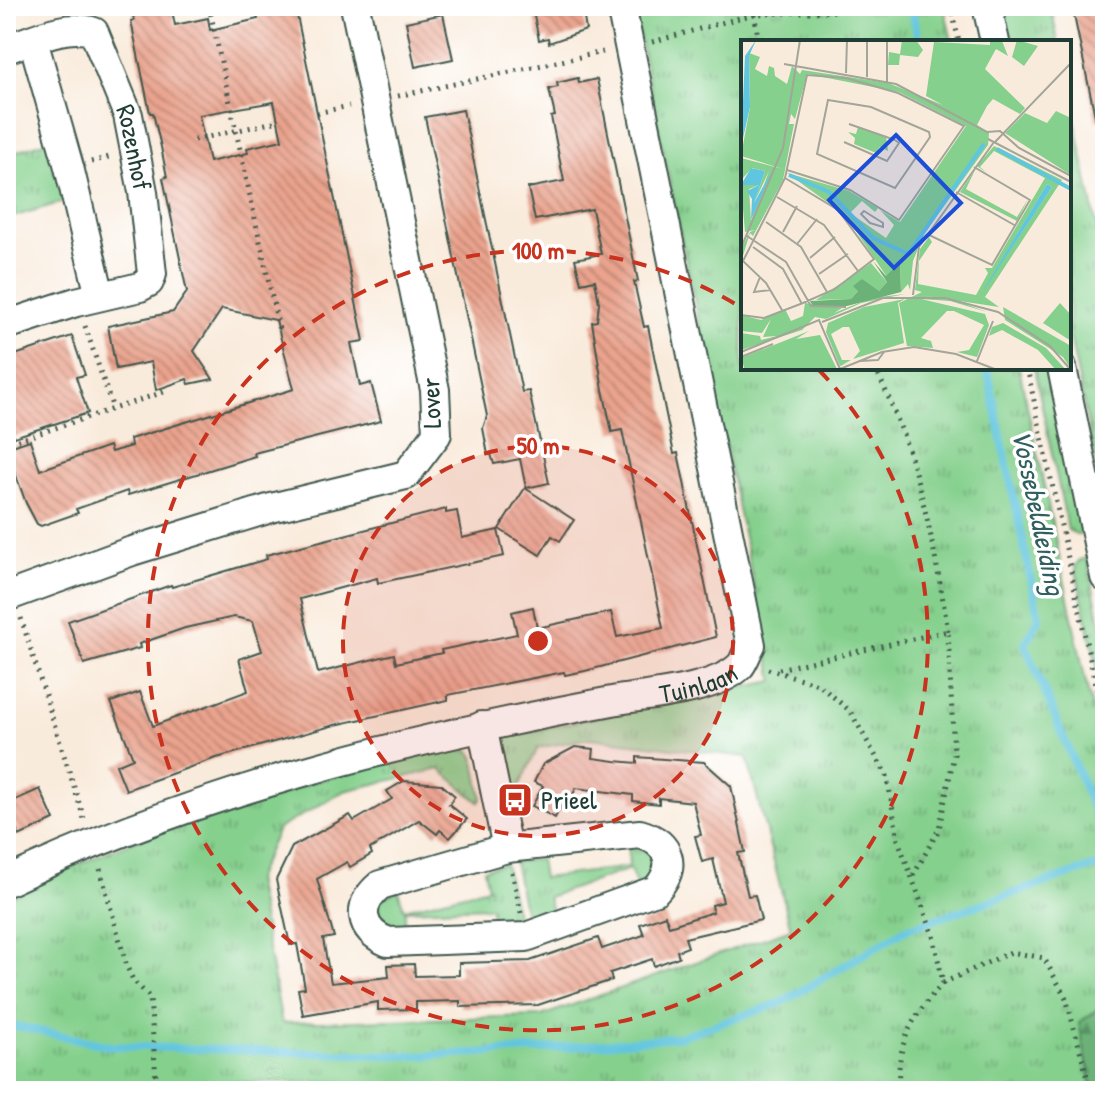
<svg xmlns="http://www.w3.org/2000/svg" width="1111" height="1097" font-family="'Patrick Hand',sans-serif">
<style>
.grass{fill:url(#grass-tufts);stroke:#528660;stroke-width:2}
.forest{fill:url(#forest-firs);stroke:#467856;stroke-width:2}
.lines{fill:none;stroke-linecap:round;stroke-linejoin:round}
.stream{stroke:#60c5de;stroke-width:8}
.building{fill:url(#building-back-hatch);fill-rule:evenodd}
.street-casing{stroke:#40574d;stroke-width:32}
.path{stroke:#40574d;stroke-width:5;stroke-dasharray:2 6;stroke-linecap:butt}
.street{stroke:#fff;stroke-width:28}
.ring{fill:none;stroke:#c8321e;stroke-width:4;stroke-dasharray:14 10}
.labels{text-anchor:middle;stroke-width:7;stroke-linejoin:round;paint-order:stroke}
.street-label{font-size:26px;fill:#1f3d34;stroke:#fff}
.poi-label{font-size:26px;fill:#1f3d34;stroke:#fff;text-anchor:start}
.water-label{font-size:28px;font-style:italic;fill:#2f5f5e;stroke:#fff}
.inset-river{fill:none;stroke:#60c5de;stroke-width:4}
.inset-road{fill:none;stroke:#a2a598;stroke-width:2}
.view{fill:#1d4ed8;fill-opacity:0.15;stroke:#1d4ed8;stroke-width:4}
.inset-edge{fill:none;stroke:#1f3d34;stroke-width:4}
.centre{fill:#c8321e;stroke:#fff;stroke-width:4}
.ring-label{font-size:24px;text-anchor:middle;font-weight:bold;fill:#c8321e;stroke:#fff;stroke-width:7;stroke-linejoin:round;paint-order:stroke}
</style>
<defs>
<pattern id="grass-tufts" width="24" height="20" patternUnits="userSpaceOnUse" patternTransform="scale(2)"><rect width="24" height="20" fill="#85d08d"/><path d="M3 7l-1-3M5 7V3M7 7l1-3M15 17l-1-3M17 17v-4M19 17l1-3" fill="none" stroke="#6caa74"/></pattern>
<pattern id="forest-firs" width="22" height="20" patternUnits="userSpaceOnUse" patternTransform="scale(2)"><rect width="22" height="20" fill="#6cb278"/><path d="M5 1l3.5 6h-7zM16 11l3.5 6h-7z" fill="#589263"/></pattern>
<pattern id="building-back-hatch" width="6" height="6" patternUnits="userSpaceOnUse" patternTransform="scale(2)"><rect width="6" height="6" fill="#eaa38d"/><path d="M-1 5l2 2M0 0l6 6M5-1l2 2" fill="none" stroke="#bd8674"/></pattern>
</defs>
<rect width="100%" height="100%" fill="#fff"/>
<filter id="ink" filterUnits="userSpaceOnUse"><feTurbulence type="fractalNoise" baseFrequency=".0125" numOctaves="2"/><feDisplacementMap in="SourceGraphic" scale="16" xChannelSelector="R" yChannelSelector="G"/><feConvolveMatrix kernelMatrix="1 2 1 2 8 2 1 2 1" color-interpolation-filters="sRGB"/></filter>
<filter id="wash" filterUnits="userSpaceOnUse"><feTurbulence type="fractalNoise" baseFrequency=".006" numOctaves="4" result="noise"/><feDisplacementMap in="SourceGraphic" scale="32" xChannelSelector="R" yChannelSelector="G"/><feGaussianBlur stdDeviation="1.8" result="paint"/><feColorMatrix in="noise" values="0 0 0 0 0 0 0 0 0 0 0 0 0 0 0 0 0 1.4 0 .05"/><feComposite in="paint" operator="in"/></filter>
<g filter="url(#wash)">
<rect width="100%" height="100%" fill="#f9ebdb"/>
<g class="grass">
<path d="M 633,6 L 944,6 L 952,42 L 743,42 L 743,368 L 1019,368 L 1088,692 L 1105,752 L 1105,1004 L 1079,1023 L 1093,1091 L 462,1091 L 336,1082 L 179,1082 L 179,1091 L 6,1091 L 6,899 C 150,824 307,781 464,743 L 474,757 L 482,798 L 479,802 L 440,769 L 344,791 L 278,829 L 255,880 L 282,1023 L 541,1016 L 791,929 L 747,757 L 590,738 L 538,748 L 514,797 L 510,795 L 501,752 L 506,732 L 525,732 L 774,681 Z"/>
<path d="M 1007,6 L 1051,6 L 1058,42 L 1009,42 L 1003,12 L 1007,10 Z"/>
<path d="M 1069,92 L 1105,265 L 1105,480 L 1103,473 L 1098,474 L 1069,332 Z"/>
<path d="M 49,140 L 69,200 L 6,219 L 6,155 Z"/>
<path d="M 1034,368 L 1048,368 L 1082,534 L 1078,535 L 1068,530 Z"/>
<path d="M 1087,558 L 1105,646 L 1105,703 L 1075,566 L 1080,560 Z"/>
<path d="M 637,847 L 651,852 L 659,871 L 637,887 L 630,869 L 548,897 L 553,916 L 527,924 L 514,862 L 540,859 L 543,878 L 629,867 L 628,848 Z"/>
<path d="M 505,864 L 519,925 L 492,927 L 491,907 L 405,910 L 405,930 L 391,930 L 380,924 L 378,901 L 398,890 L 404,909 L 488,888 L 484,869 Z"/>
</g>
<path class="forest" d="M 1105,1004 L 1105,1091 L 1093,1091 L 1079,1023 Z"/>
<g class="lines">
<g class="stream">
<path d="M 911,6 L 919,42"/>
<path d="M 987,368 L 1039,619 L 1025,644 L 1105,838"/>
<path d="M 6,1027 L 20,1027 L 110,1046 L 413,1056 L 536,1050 L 678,1037 L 781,1003 L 906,929 L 1105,863"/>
</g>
</g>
<g id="blocks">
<g class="building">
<path d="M 132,6 L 171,6 L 175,25 L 208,18 L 210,30 L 258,19 L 255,6 L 295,6 L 364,341 L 351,343 L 360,386 L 371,383 L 381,421 L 254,453 L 255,456 L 128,495 L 127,491 L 76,509 L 78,513 L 41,526 L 37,524 L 26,503 L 6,448 L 30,440 L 40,470 L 109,446 L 111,452 L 131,446 L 130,439 L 294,389 L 276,320 L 222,309 L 194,351 L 213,379 L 189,384 L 187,379 L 156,390 L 151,362 L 116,369 L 108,326 L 173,312 L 187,292 L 163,178 L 167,177 L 161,147 L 153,113 L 150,113 L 131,21 L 134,20 ZM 274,102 L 282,140 L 247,148 L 248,153 L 209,162 L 199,115 Z"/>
<path d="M 532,6 L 582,6 L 586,30 L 549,43 L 548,38 L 539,40 Z"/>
<path d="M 1072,6 L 1105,6 L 1105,120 L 1096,121 Z"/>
<path d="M 443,14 L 453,59 L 415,67 L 406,22 Z"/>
<path d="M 578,78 L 579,83 L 597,79 L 638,281 L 634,282 L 644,327 L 648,326 L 674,454 L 678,453 L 716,637 L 585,671 L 565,675 L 564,672 L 448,695 L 448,700 L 335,725 L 213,759 L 126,790 L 116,765 L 133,758 L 111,702 L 140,692 L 153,726 L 248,691 L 239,659 L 262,651 L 253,621 L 234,617 L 185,628 L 139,644 L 140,648 L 84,664 L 68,621 L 171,585 L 172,587 L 267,559 L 266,555 L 446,509 L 446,513 L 457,511 L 462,538 L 498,530 L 504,556 L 378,583 L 377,578 L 300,599 L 318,673 L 394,654 L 396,663 L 442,653 L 441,650 L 517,634 L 512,612 L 533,607 L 537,628 L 611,612 L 617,637 L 663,628 L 622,430 L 612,432 L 603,390 L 592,322 L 597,321 L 599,303 L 595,280 L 581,283 L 575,259 L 601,254 L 592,209 L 535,220 L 528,188 L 564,181 L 551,117 L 555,116 L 549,89 L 558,87 L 557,83 Z"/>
<path d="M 463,110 L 522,392 L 529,391 L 549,483 L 526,488 L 520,459 L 494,464 L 491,454 L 488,455 L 483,428 L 487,416 L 425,117 Z"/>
<path d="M 72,336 L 85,375 L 76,377 L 88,413 L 14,437 L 6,415 L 6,358 Z"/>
<path d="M 525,488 L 574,520 L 560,541 L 552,536 L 540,555 L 499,529 Z"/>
<path d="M 575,747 L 594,749 L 593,758 L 615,761 L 637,763 L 637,757 L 704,762 L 731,786 L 745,852 L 738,853 L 748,896 L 755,895 L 761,920 L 685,938 L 688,947 L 677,951 L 679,957 L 654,966 L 652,959 L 610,973 L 612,980 L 538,1005 L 460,1007 L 460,1001 L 416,1002 L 416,1009 L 378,1010 L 378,1002 L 303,1015 L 298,989 L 305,988 L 297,944 L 290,945 L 276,880 L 292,847 L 350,815 L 354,821 L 392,799 L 387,791 L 404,781 L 441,784 L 455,796 L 449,804 L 467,819 L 450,838 L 440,830 L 437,834 L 419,820 L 370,849 L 372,854 L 350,867 L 347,862 L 317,879 L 334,937 L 323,939 L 331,983 L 389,977 L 388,965 L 414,964 L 415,976 L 459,975 L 459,963 L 530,961 L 598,938 L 602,949 L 644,935 L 640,924 L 665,915 L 669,926 L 713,912 L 712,905 L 723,902 L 713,859 L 702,862 L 695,836 L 701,835 L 693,802 L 659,798 L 659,804 L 633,801 L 633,795 L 576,788 L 566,809 L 561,806 L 555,818 L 532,806 L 543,786 L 534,782 L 543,764 Z"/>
<path d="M 40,789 L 54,820 L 19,836 L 6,804 Z"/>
</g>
</g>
</g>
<g filter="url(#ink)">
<use href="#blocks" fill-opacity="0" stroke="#40574d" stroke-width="2"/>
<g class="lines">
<defs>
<g id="street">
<path d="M 987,6 L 995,42"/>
<path d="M 33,40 L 69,167 L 100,296"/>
<path id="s1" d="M 6,49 C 33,40 66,22 94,32 L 128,115 L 143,192 L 152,274 L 149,282 L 140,287 L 76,302 L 6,325"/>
<path d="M 1062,368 L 1105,577"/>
<path d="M 6,597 L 132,551 L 271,508 L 406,475 L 437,434 L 435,390 L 355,6"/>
<path d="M 482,726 L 507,848"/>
<path d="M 640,834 C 671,843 677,867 656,890 L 526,937 L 388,942 C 359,930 356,905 380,885 L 507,848 Z"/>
<path id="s2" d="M 6,882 C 198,791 404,740 612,701 C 646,695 715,691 740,666 C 744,662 747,651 751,645 L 621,6"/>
</g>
</defs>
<use href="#street" class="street-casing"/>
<g class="path">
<path d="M 209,6 L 280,334"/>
<path d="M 753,6 L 759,42"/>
<path d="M 951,6 L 959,42"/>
<path d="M 652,42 L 754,14 L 839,11"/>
<path d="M 398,96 L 603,52"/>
<path d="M 317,113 L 349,106"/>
<path d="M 194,140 L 279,121"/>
<path d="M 91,162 L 113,156"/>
<path d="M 85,326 L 112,406"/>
<path d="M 875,368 C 917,453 933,538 948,631"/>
<path d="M 1027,368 L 1105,729"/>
<path d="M 10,443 L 164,392"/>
<path d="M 21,618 L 85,822"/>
<path d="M 768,669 L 818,684 L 850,711 L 887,776 L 898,840 L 933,935 L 943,983 C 912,1017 896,1042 899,1091"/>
<path d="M 779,669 L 948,631 L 954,755 L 939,829 L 913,876"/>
<path d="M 100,869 L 127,967 L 133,980 L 150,998 L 157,1091"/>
<path d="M 512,872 L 521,913"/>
<path d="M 943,983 L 1011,952 L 1044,958 L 1066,998 L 1091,1091"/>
</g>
<use href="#street" class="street"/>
</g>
</g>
<circle cx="538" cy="641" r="195" fill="#c8321e" fill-opacity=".12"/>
<g class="ring">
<circle cx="538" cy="641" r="195"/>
<path d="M819 370A390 390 0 1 1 742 308"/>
</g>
<defs>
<symbol id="bus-square" viewBox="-11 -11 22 22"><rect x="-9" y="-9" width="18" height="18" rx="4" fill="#c8321e" stroke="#fff"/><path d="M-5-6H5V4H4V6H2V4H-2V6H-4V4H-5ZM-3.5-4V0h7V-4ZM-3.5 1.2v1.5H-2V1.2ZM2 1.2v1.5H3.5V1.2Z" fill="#fff"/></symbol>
</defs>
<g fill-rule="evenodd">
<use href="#bus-square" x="495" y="780" width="40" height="40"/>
</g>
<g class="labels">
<g class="street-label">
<text dy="9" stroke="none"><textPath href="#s1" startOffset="214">Rozenhof</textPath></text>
<text transform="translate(431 403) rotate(-92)" y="9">Lover</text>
<text dy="9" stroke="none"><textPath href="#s2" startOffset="722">Tuinlaan</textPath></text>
</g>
<g class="poi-label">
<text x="541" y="809">Prieel</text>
</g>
<g class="water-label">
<text transform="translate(1039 512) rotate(78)" y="10">Vossebeldleiding</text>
</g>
</g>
<g transform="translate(741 40)">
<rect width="330" height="330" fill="#f9ebdb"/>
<path d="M 161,0 L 175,0 L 182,10 L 177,17 L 159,15 L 158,25 L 147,25 L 148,12 L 159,14 ZM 249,0 L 261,1 L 267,16 L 255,9 L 244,29 L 284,68 L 279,74 L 252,59 L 246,66 L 236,85 L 248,93 L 247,105 L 183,194 L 172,221 L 169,250 L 167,244 L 160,252 L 159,222 L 146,237 L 104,175 L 46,133 L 108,151 L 137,168 L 134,172 L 121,161 L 109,173 L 145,198 L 153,185 L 139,170 L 159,182 L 225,86 L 158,52 L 66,34 L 54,79 L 50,74 L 48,84 L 53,84 L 42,140 L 12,196 L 9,193 L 0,222 L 0,209 L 9,192 L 14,190 L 4,192 L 0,145 L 18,145 L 8,149 L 10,181 L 28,131 L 13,163 L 24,131 L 11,128 L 0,140 L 0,118 L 42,129 L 0,116 L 9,67 L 8,13 L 19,17 L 14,29 L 26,36 L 28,26 L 33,28 L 34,36 L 46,44 L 51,26 L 59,34 L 61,30 L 147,43 L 202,65 L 185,56 L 193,2 L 249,5 ZM 276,0 L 297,6 L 283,26 L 271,17 ZM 315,71 L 330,78 L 330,135 L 264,93 L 284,73 L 306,83 ZM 117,87 L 145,96 L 147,111 L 139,107 L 135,113 L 113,104 L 114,98 L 107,92 L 115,94 ZM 253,106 L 321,140 L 244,257 L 258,267 L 179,255 L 216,261 L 246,272 L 209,261 L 180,259 L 244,274 L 248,285 L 236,317 L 216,312 L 228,310 L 243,285 L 213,271 L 206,271 L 180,298 L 190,301 L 192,308 L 166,306 L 158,263 L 181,252 L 174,250 L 179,209 L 188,197 L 191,202 L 178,221 L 177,244 L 235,255 L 247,233 L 244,228 L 251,228 L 304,138 L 253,111 L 239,127 L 246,133 L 236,126 ZM 306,144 L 311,147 L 255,231 L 255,230 ZM 234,130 L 225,149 L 276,177 L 287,159 L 276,181 L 219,152 ZM 130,223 L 146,242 L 138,251 L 117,251 L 110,259 L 75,260 ZM 164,254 L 120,263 L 85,279 L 74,277 L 61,290 L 0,310 L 0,293 L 19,296 L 20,300 L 36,296 L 22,297 L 30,279 L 21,293 L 0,291 L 0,275 L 20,280 L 44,269 L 50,281 L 62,276 L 64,263 L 101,268 L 93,273 L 130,258 ZM 164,259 L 157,263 L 163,303 L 112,319 L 119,311 L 108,287 L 102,287 L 90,294 L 101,320 L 110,320 L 101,325 L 110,322 L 99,326 L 85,292 L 87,283 L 123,267 ZM 319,263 L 330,275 L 330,301 L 302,283 ZM 262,267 L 330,306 L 330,329 L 322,317 L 264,280 ZM 262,283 L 305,308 L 325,330 L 315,330 L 297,310 L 261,290 L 248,296 L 251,287 ZM 68,291 L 55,299 L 79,295 L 96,329 L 4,330 L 0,318 Z" fill="#85d08d" fill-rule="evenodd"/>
<path d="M 132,221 L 145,236 L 159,222 L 160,252 L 106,266 L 72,266 L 69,261 L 110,259 L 117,251 L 112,246 L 121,239 L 138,251 L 146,242 Z" fill="#6cb278"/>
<path d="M 15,0 L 8,16 L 9,67 L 0,107 L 4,16 ZM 10,128 L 24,131 L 13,163 L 32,129 L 10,180 L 11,159 L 6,151 L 18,145 L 0,145 ZM 306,144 L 311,147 L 243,250 L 243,249 Z" fill="#60c5de"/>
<path class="inset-river" d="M 256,109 L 330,149M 48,135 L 88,152 L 132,198 L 168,214M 168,213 L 243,104"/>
<path class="inset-road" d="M 43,24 L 155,44 L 246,92 L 259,91 L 278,108 L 330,136M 105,33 L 106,0M 126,37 L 126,0M 146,42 L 146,0M 87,60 L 130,67 L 188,92 L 189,97 L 154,148 L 76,114 ZM 108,84 L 154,100M 247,99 L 330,142M 103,102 L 146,121 L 158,103 L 154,100M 254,102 L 330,23M 215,152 L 275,186M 36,157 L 83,185 L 117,231M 123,171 L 142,183 L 142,187 L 129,183 L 120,174 ZM 25,182 L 60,207 L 86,252M 42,192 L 56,166M 186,194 L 251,225 L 289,160 L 233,127M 6,196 L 45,222 L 70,266 L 105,267M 56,204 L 76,179M 12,207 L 42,229 L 61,264M 0,208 L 42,108 L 59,0M 69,218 L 94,197M 78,234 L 107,214M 19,237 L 13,252 L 30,250M 172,255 L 178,207 L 253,102M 41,270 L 25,243 L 2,221 L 44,138 L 66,35 L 105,38 L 157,53 L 223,86 L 158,180 L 109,150 L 46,130M 0,275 L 23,278 L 62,263 L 94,249 L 133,219 L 97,170 L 44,138M 81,282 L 142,258 L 204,258 L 257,272 L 309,306 L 330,330M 0,312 L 78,280 L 99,329M 0,317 L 32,304M 119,321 L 137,320 L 143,312M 236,321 L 252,281M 99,329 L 141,312 L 173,307 L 215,314 L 256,330"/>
<path class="view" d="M 155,95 L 220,163 L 153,228 L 88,160 Z"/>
<rect width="330" height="330" class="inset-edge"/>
</g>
<circle cx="538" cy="641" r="12" class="centre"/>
<g class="ring-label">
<text x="538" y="259">100 m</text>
<text x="538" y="454">50 m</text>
</g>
<rect width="1111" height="1097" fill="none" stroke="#fff" stroke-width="32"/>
</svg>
